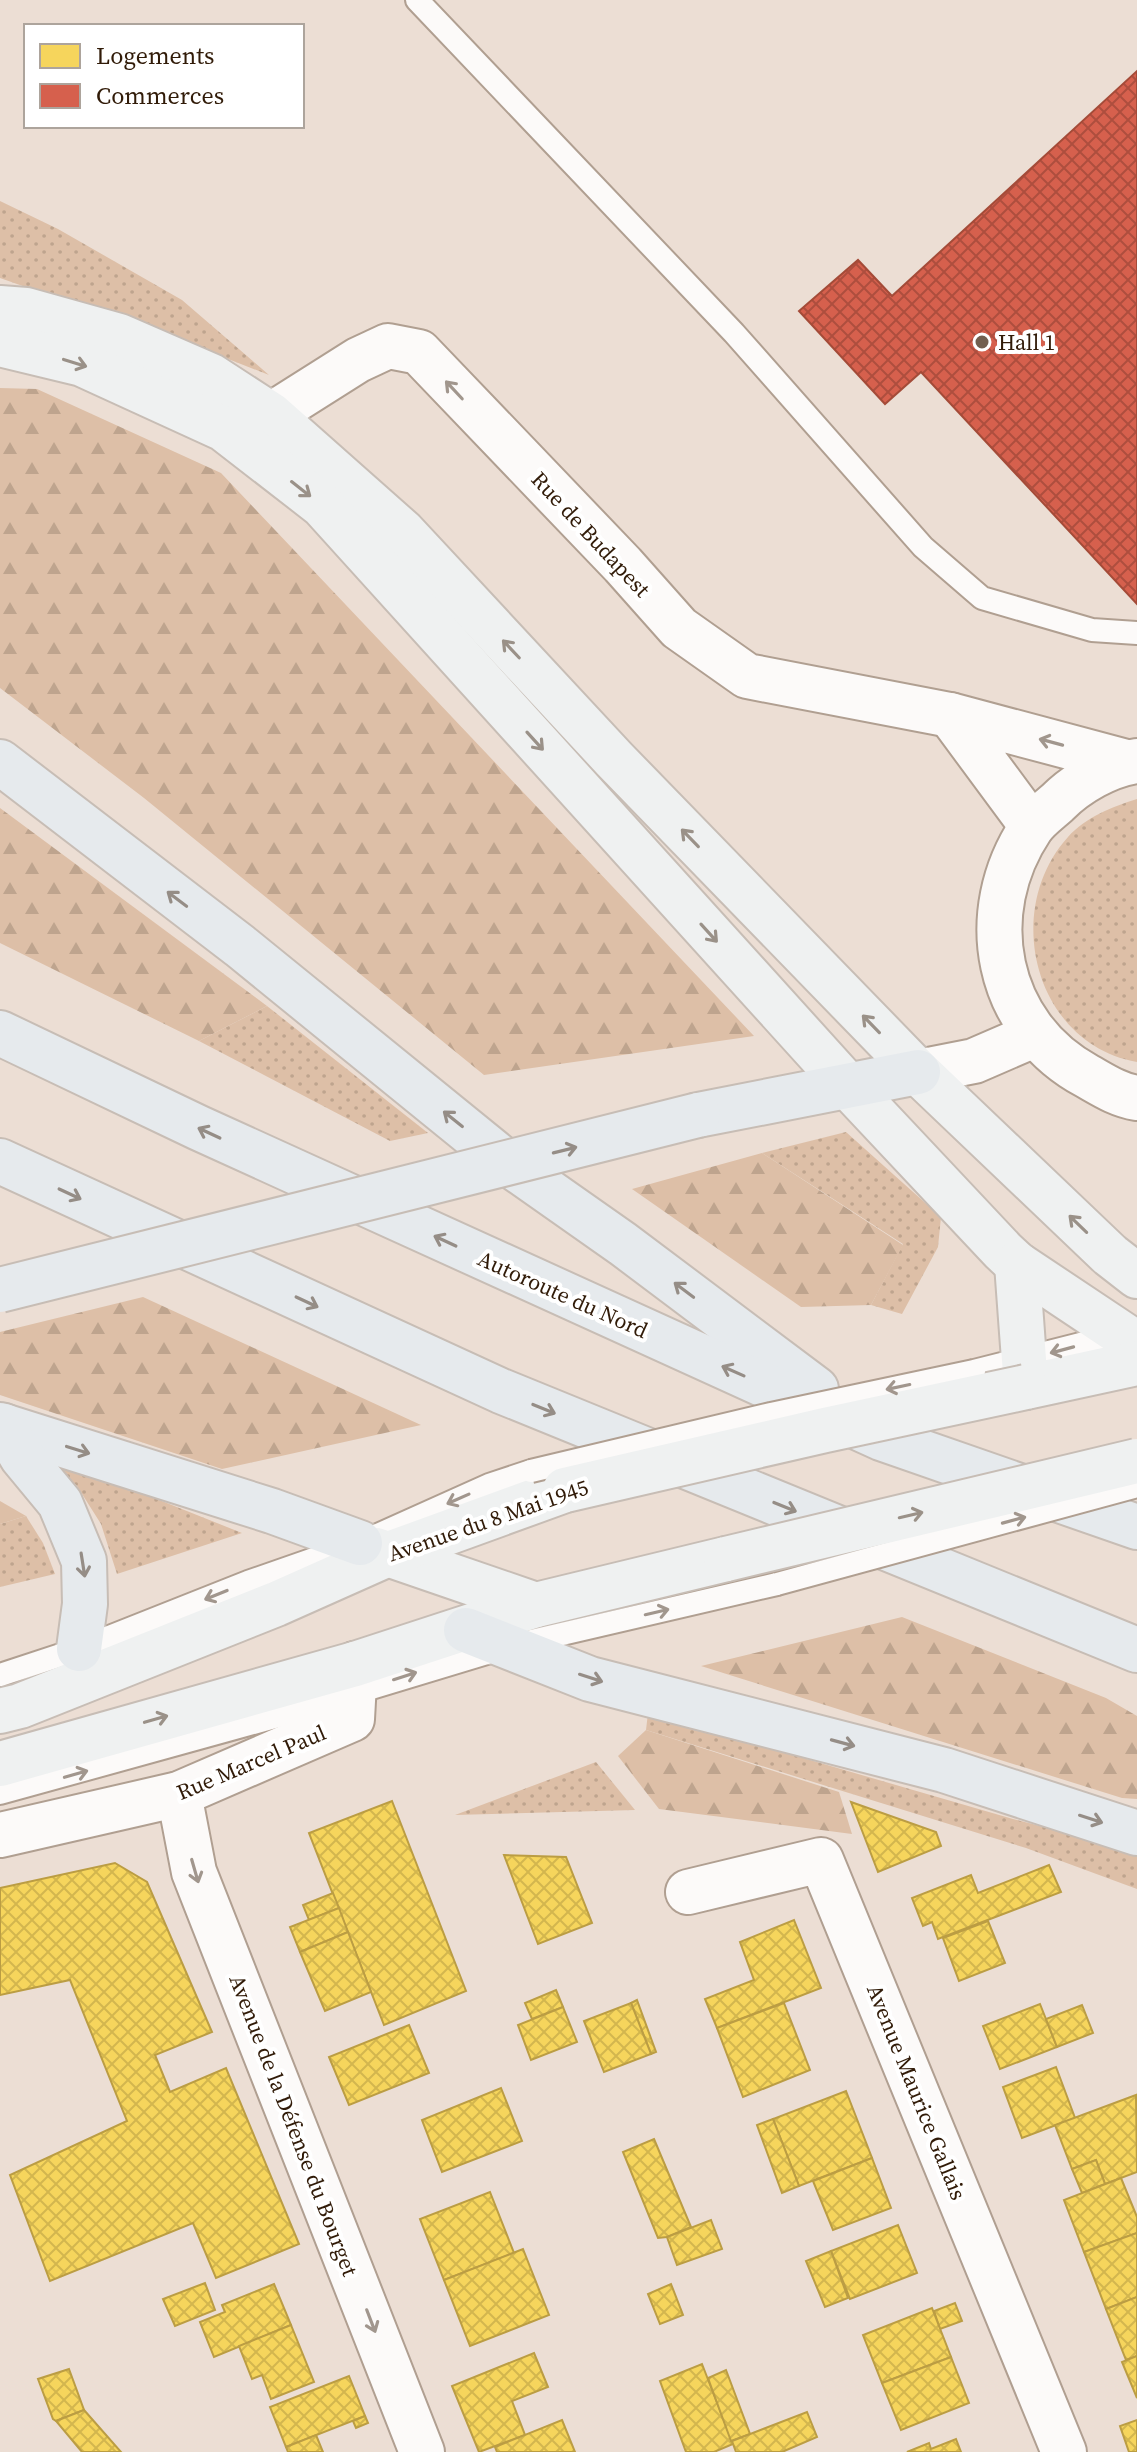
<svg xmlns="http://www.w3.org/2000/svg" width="1137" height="2452" font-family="'Source Serif 4',serif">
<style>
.grass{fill:url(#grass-dots)}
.forest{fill:url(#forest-firs)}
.homes{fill:url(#homes-cross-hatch);stroke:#bb9d43;stroke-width:2}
.shops{fill:url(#shops-cross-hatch);stroke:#a44b38;stroke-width:2}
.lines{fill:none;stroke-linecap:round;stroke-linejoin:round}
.service-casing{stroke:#b09f91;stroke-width:26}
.minor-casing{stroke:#b09f91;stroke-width:48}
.primary-casing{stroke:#c7bdb5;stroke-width:48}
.motorway-casing{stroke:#c7bdb5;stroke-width:48}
.service{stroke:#fcfaf9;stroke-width:22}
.minor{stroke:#fcfaf9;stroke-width:44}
.primary{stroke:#eff1f1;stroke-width:44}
.motorway{stroke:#e6eaed;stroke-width:44}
.service-bridge-casing{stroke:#b09f91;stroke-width:26;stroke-linecap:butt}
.primary-bridge-casing{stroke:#c7bdb5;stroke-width:48;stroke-linecap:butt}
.motorway-bridge-casing{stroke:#c7bdb5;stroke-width:48;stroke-linecap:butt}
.service-bridge{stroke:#fcfaf9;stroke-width:22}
.primary-bridge{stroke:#eff1f1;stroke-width:44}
.motorway-bridge{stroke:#e6eaed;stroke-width:44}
.oneway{stroke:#9a9188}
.oneway2{stroke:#a1968d}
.oneway3{stroke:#958d86}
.poi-dot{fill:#725f4f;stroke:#fff;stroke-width:3}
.labels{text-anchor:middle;stroke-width:8;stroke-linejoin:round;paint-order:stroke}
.poi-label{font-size:22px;fill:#311b08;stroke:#fff;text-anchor:start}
.street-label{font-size:22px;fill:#311b08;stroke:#fff}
</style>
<defs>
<pattern id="grass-dots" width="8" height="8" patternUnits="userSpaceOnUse" patternTransform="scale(2)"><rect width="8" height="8" fill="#ddbfa7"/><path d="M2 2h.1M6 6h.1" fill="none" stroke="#bea48e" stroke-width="1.8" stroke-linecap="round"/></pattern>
<pattern id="forest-firs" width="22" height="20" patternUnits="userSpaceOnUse" patternTransform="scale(2)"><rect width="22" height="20" fill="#ddbfa7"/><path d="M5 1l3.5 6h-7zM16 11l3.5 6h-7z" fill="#bea48e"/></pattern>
<pattern id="homes-cross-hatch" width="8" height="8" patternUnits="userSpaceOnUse" patternTransform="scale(2)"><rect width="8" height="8" fill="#f6d55c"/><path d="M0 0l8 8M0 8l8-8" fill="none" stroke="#d3b64e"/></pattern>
<pattern id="shops-cross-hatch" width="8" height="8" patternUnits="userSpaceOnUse" patternTransform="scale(2)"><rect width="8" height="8" fill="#d6604d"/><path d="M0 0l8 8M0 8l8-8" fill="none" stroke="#ae4e3e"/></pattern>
</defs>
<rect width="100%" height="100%" fill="#ecded4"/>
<g class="grass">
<path d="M 0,201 L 58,229 L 182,300 L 269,375 L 213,353 L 0,278 Z"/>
<path d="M 1137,799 L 1137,1062 C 1035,1044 1001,911 1068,837 C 1086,817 1112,807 1137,799 Z"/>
<path d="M 267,1006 L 428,1133 L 390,1141 L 199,1041 Z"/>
<path d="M 846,1132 L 941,1217 L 938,1247 L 902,1314 L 871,1305 L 903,1244 L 762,1153 Z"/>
<path d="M 44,1454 L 242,1533 L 117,1574 L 101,1524 L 77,1486 Z"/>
<path d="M 26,1516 L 43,1543 L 55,1574 L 0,1587 L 0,1524 Z"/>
<path d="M 648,1713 L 1013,1819 L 1137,1851 L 1137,1889 L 1026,1848 L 646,1730 Z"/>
<path d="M 596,1762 L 635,1810 L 455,1815 Z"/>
</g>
<g class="forest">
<path d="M 0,388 L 37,389 L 221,473 L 754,1036 L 484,1075 L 144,798 L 0,688 Z"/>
<path d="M 0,808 L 267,1006 L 199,1041 L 0,943 Z"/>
<path d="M 762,1153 L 903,1245 L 871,1305 L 801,1307 L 632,1189 Z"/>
<path d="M 143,1297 L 421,1425 L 222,1469 L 0,1395 L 0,1332 Z"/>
<path d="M 0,1501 L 26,1516 L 0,1524 Z"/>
<path d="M 902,1617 L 1106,1698 L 1137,1716 L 1137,1799 L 1122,1798 L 701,1666 Z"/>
<path d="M 646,1730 L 839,1792 L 852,1834 L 659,1809 L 618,1756 Z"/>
</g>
<g class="homes">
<path d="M 392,1801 L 466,1991 L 384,2025 L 309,1833 Z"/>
<path d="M 851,1802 L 936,1832 L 941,1846 L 878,1872 Z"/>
<path d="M 504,1855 L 566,1857 L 592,1923 L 538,1944 Z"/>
<path d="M 115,1863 L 147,1882 L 212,2032 L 155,2055 L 170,2092 L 226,2068 L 299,2244 L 216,2278 L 193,2223 L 50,2281 L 10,2175 L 127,2121 L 70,1980 L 0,1995 L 0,1888 Z"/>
<path d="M 1049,1865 L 1061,1892 L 938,1939 L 932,1922 L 923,1926 L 912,1898 L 971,1875 L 978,1893 Z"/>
<path d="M 333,1893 L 339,1908 L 309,1920 L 303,1905 Z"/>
<path d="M 339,1908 L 348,1932 L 300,1952 L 290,1927 Z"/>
<path d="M 794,1920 L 821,1988 L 717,2028 L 705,1999 L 754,1980 L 740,1942 Z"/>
<path d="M 988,1921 L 1005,1963 L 959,1981 L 943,1938 Z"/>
<path d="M 348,1932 L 371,1992 L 325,2011 L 300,1952 Z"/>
<path d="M 556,1990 L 563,2007 L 532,2019 L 525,2003 Z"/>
<path d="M 637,2000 L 656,2052 L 651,2054 L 631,2003 Z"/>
<path d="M 631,2003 L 651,2054 L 604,2072 L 584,2021 Z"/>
<path d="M 784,2003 L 810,2070 L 743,2097 L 717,2028 Z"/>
<path d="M 1040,2004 L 1057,2047 L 1000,2069 L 983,2026 Z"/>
<path d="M 1082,2005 L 1093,2033 L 1057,2047 L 1046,2019 Z"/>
<path d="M 563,2007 L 577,2042 L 531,2060 L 518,2025 Z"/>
<path d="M 409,2025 L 429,2073 L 349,2105 L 329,2057 Z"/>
<path d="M 1056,2067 L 1075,2118 L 1022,2138 L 1003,2087 Z"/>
<path d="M 501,2088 L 522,2141 L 442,2172 L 422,2120 Z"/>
<path d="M 846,2091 L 872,2158 L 799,2186 L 773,2119 Z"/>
<path d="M 1136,2095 L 1137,2172 L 1105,2184 L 1096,2160 L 1072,2169 L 1055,2125 Z"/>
<path d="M 773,2119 L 799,2186 L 782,2193 L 757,2125 Z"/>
<path d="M 654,2139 L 691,2227 L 667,2237 L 658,2238 L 623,2152 Z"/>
<path d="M 872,2158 L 891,2208 L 833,2230 L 813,2181 Z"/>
<path d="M 1096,2160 L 1105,2184 L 1082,2193 L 1072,2169 Z"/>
<path d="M 1121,2178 L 1137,2217 L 1137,2233 L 1084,2252 L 1064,2200 Z"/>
<path d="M 490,2192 L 514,2253 L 444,2280 L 420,2219 Z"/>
<path d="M 711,2220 L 722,2249 L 677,2265 L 667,2237 Z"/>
<path d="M 898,2225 L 917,2273 L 850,2299 L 831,2251 Z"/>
<path d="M 1137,2233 L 1137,2297 L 1106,2309 L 1084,2252 Z"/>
<path d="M 523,2249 L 549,2315 L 470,2346 L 444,2280 Z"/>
<path d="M 831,2251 L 848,2298 L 825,2307 L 806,2261 Z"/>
<path d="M 205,2283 L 215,2310 L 175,2326 L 163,2299 Z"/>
<path d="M 274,2284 L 291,2325 L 214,2357 L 200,2322 L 225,2312 L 222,2305 Z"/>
<path d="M 671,2284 L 683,2315 L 660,2324 L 648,2294 Z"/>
<path d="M 1137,2297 L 1137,2356 L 1126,2360 L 1106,2309 Z"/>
<path d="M 955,2303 L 962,2321 L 940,2329 L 934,2311 Z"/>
<path d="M 932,2308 L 951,2357 L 882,2383 L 863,2335 Z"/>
<path d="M 291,2325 L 314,2382 L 271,2399 L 262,2375 L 252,2379 L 239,2346 Z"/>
<path d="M 534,2353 L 548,2387 L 512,2401 L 525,2435 L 479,2452 L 452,2386 Z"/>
<path d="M 1137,2356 L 1137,2398 L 1122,2362 Z"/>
<path d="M 951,2357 L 969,2403 L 901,2430 L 882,2383 Z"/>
<path d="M 702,2364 L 733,2444 L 714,2452 L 686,2452 L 660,2381 Z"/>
<path d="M 69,2369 L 84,2410 L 56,2421 L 53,2419 L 38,2379 Z"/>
<path d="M 726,2370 L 750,2434 L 731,2441 L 708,2378 Z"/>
<path d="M 349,2376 L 365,2416 L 286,2447 L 270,2407 Z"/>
<path d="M 84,2410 L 121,2452 L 82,2452 L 56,2421 Z"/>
<path d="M 807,2412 L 817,2437 L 782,2452 L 736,2452 L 732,2441 Z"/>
<path d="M 365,2416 L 368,2423 L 356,2428 L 353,2421 Z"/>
<path d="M 562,2420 L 575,2452 L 497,2452 L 495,2447 Z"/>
<path d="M 1137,2420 L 1137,2452 L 1129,2452 L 1120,2426 Z"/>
<path d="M 316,2435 L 323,2452 L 288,2452 L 286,2447 Z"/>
<path d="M 956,2439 L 961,2452 L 907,2452 L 929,2443 L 931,2449 Z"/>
</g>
<path class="shops" d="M 1137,71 L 1137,604 L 921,372 L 885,404 L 799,311 L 858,260 L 892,296 Z"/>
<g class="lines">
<defs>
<g id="service">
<path d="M 417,0 L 734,333 L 923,547 L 982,598 L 1092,630 L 1137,633"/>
<path d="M 974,1371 L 1120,1334"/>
<path d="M 0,1675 L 79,1649 L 248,1582 L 360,1543 L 489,1485 L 531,1471"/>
<path d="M 0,1793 L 282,1715 L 510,1646 L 777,1584"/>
</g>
<g id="minor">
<path d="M 271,415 L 358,360 L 388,346 L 419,352 L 623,565 L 679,628 L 747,676 L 950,715"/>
<path d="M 1137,761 C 1108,765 1077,783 1057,803 C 1048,811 1037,819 1031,828 C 974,913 995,1026 1087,1076 C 1103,1085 1118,1095 1137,1098"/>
<path d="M 1032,826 L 950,715 L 1126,762"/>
<path d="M 918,1072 L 974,1061 L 1034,1035"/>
<path d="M 179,1794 L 194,1872 L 422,2452"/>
<path d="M 0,1835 L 179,1794 L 352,1719 L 355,1664"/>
<path d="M 688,1892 L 821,1860 L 1064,2452"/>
</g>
<g id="primary">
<path d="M 0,308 L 26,310 L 119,336 L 211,376 L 271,415 L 403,532 L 614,759 L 918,1072 L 1110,1255 L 1137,1276"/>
<path d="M 0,344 L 82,364 L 224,429 L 322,505 L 847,1085 L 1003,1251 L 1017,1264 L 1137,1344"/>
<path d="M 1017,1264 L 1026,1387 L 1137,1363"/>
<path d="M 376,1550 L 536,1605"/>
<path d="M 0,1711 L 20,1706 L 276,1604 L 386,1555 L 565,1490"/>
<path d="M 0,1764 L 355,1664 L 536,1605 L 726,1559"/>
</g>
<g id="motorway">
<path d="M 0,762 L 240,946 L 502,1159 L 623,1244 L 816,1389"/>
<path d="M 0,1033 L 199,1128 L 881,1438 L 1137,1527"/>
<path d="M 698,1115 L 918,1072"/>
<path d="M 0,1161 L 501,1391 L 1137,1650"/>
<path d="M 0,1425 L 272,1511 L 360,1543"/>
<path d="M 4,1426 L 22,1457 L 60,1503 L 84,1561 L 85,1604 L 79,1649"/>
<path d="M 466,1630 L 590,1679 L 944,1770 L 1137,1833"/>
</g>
</defs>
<use href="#service" class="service-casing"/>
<use href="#minor" class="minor-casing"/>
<use href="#primary" class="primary-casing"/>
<use href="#motorway" class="motorway-casing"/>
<use href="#service" class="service"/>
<use href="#minor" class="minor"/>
<use href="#primary" class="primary"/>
<use href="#motorway" class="motorway"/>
<defs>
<g id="service-bridge">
<path d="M 531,1471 L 771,1414 L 974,1371"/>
<path d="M 777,1584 L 1137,1486"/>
</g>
<g id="primary-bridge">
<path d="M 565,1490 L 825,1430 L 1026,1387"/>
<path d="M 726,1559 L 1137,1461"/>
</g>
<path id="motorway-bridge" d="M 0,1290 L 698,1115"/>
</defs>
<use href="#service-bridge" class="service-bridge-casing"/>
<use href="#primary-bridge" class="primary-bridge-casing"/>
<use href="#motorway-bridge" class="motorway-bridge-casing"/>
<use href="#service-bridge" class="service-bridge"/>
<use href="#primary-bridge" class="primary-bridge"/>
<use href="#motorway-bridge" class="motorway-bridge"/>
</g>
<defs><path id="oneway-shaft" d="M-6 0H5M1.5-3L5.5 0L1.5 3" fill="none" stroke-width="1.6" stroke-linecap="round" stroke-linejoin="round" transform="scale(2)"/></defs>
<g class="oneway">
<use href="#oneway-shaft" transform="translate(75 363) rotate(17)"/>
<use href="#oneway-shaft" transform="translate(301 489) rotate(38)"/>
<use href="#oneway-shaft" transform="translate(511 649) rotate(-133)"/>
<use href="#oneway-shaft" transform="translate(535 741) rotate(48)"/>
<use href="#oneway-shaft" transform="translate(690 838) rotate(-134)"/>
<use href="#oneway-shaft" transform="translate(709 933) rotate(48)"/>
<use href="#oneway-shaft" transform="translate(871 1024) rotate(-134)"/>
<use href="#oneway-shaft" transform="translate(1078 1224) rotate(-136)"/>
<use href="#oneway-shaft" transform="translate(911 1515) rotate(-13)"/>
<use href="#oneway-shaft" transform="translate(156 1719) rotate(-16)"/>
</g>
<g class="oneway2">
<use href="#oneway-shaft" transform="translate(454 390) rotate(-133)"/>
<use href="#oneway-shaft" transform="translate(1051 742) rotate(-165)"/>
<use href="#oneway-shaft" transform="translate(1062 1350) rotate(165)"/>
<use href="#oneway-shaft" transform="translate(898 1387) rotate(168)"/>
<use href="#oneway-shaft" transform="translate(458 1499) rotate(156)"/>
<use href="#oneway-shaft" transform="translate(1014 1520) rotate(-15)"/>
<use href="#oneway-shaft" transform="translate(216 1595) rotate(158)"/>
<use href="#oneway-shaft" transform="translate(657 1612) rotate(-13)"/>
<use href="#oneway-shaft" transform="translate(405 1676) rotate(-18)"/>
<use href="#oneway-shaft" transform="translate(76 1774) rotate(-16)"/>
<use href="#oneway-shaft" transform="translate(195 1871) rotate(74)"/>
<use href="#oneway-shaft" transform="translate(371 2321) rotate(69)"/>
</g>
<g class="oneway3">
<use href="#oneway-shaft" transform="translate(177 899) rotate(-143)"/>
<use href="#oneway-shaft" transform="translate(453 1119) rotate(-141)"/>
<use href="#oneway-shaft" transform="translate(209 1133) rotate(-155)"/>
<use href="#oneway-shaft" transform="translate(565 1150) rotate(-14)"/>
<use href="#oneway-shaft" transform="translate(70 1194) rotate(25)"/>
<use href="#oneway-shaft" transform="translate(445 1241) rotate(-155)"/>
<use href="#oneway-shaft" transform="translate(684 1290) rotate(-143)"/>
<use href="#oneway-shaft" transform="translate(307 1302) rotate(25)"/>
<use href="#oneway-shaft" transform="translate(733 1371) rotate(-156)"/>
<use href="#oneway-shaft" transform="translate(544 1409) rotate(22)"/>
<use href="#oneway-shaft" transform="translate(78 1450) rotate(17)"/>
<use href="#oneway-shaft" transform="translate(785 1507) rotate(22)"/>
<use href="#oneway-shaft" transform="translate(83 1565) rotate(81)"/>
<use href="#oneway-shaft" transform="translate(591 1678) rotate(18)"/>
<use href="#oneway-shaft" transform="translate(843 1743) rotate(15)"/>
<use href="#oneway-shaft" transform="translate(1091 1819) rotate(18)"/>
</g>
<circle class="poi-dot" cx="982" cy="342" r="8"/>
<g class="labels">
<g class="poi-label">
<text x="998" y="350">Hall 1</text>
</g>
<g class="street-label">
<text transform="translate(591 534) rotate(47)" y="8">Rue de Budapest</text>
<text transform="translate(563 1294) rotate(24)" y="8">Autoroute du Nord</text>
<text transform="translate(488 1520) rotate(-19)" y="8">Avenue du 8 Mai 1945</text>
<text transform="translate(251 1762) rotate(-23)" y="8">Rue Marcel Paul</text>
<text transform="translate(917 2092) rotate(68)" y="8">Avenue Maurice Gallais</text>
<text transform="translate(294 2125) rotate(69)" y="8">Avenue de la Défense du Bourget</text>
</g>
</g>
<rect x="24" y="24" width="280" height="104" fill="#ffffff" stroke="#ada49c" stroke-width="2"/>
<rect x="40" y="44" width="40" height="24" fill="#f6d55c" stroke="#ada49c" stroke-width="2"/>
<text x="96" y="64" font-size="24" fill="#311b08">Logements</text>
<rect x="40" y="84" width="40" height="24" fill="#d6604d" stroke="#ada49c" stroke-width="2"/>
<text x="96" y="104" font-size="24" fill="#311b08">Commerces</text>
</svg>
